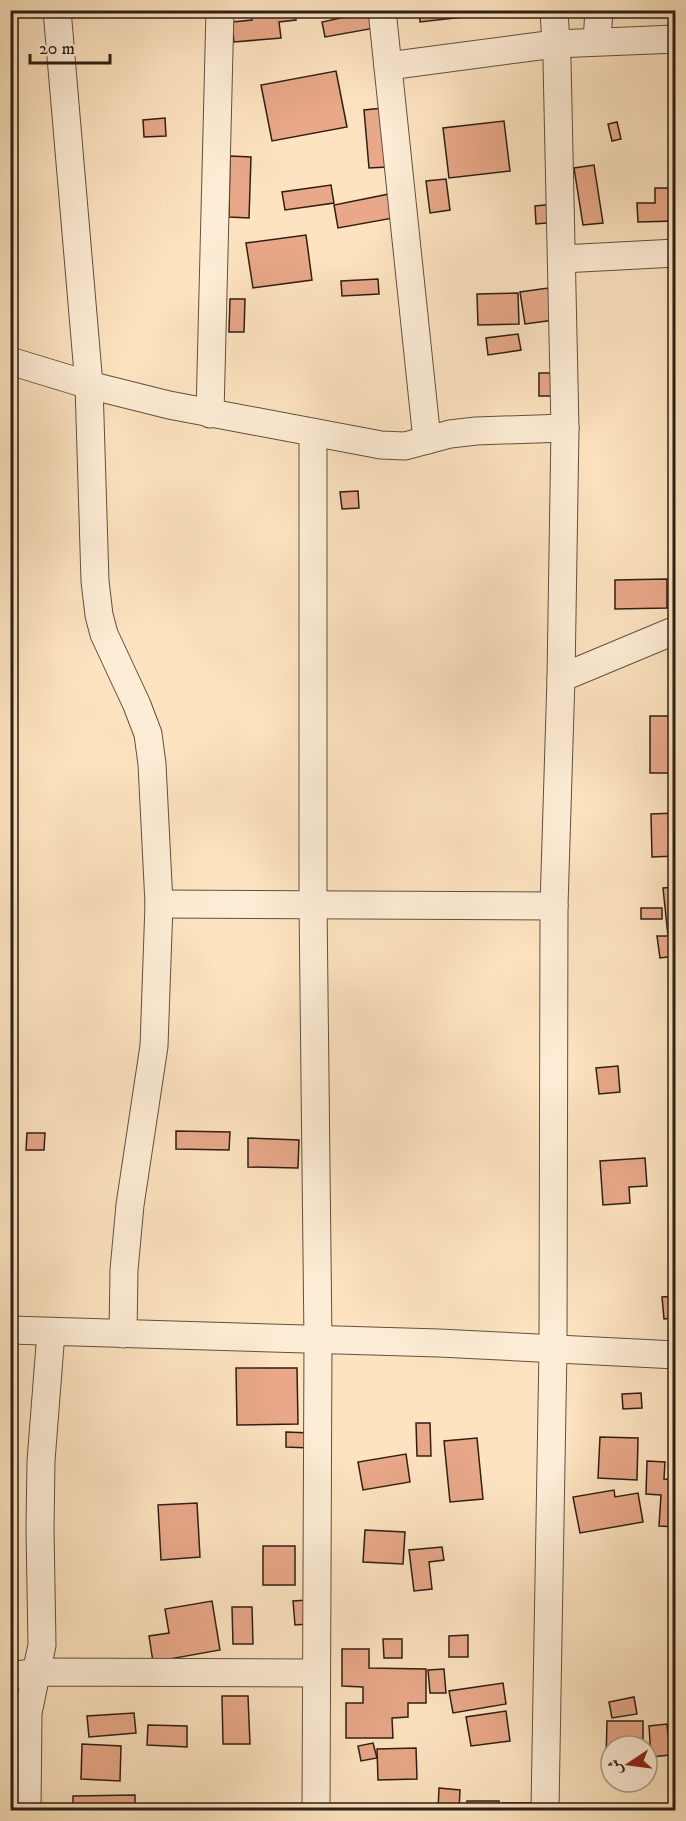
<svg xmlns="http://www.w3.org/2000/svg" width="686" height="1821" font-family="'IM FELL DW Pica',Amiri,serif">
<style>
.building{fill:#e8a889;stroke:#2f1f13;stroke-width:1.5}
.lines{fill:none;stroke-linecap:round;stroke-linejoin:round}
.minor-casing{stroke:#62503e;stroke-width:29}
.minor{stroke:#feedd6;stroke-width:27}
</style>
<rect width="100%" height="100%" fill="#fde3c0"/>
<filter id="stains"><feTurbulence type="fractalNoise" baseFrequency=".00333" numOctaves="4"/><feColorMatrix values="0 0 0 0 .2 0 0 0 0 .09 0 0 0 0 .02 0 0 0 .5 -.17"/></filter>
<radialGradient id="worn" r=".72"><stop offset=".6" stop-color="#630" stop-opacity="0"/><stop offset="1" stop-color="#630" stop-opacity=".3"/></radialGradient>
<g class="building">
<path d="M 251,10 L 295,10 L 296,20 L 279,22 L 281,38 L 234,42 L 232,22 L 252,20 Z"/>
<path d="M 349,10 L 372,10 L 375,28 L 325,37 L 322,22 L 350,16 Z"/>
<path d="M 419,10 L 471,10 L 472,16 L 420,22 Z"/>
<path d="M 336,71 L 347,127 L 272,141 L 261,85 Z"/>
<path d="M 383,108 L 388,167 L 369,168 L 364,110 Z"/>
<path d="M 165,118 L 166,136 L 144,137 L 143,120 Z"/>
<path d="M 504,121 L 510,171 L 449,178 L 443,128 Z"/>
<path d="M 617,122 L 621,139 L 612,141 L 608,124 Z"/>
<path d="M 230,156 L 251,157 L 249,218 L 229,217 Z"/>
<path d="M 594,165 L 603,223 L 583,225 L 574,168 Z"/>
<path d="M 446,179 L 450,210 L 430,213 L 426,181 Z"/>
<path d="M 331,185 L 334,203 L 285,210 L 282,192 Z"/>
<path d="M 655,188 L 674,188 L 676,221 L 638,222 L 637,203 L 655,203 Z"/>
<path d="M 394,193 L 399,217 L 338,228 L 334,205 Z"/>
<path d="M 555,204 L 557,222 L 536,224 L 535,206 Z"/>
<path d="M 306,235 L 312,280 L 253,288 L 246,243 Z"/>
<path d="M 378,279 L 379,294 L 342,296 L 341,281 Z"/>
<path d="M 548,288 L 554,320 L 525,324 L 520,292 Z"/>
<path d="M 518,293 L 519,324 L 478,325 L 477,294 Z"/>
<path d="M 230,299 L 245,299 L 244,332 L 229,332 Z"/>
<path d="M 518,334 L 521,350 L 488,355 L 486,338 Z"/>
<path d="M 539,373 L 557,373 L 556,396 L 539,396 Z"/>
<path d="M 358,491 L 359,508 L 342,509 L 340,492 Z"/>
<path d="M 670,575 L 676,575 L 676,614 L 669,614 Z"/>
<path d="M 667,579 L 667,608 L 615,609 L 615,580 Z"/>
<rect x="650" y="716" width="26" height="57"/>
<path d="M 676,813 L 676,856 L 652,857 L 651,814 Z"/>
<path d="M 676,887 L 676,956 L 660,958 L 657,936 L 668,936 L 663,888 Z"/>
<rect x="641" y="908" width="21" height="11"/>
<path d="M 618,1066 L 620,1092 L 599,1094 L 596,1068 Z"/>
<path d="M 176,1131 L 230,1132 L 229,1150 L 176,1149 Z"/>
<path d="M 27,1133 L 45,1133 L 44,1150 L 26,1150 Z"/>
<path d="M 248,1138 L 299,1140 L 298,1168 L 248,1167 Z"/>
<path d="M 645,1158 L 647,1186 L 629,1187 L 630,1203 L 603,1205 L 600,1161 Z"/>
<path d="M 676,1296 L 676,1318 L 664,1319 L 662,1297 Z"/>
<path d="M 236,1368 L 297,1368 L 298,1424 L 237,1425 Z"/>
<path d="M 641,1393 L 642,1408 L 623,1409 L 622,1394 Z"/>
<path d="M 416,1423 L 430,1423 L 431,1456 L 417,1456 Z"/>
<path d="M 286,1432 L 311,1433 L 310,1448 L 286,1447 Z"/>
<path d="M 600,1437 L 638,1438 L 637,1480 L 598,1478 Z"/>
<path d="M 477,1438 L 483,1499 L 450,1502 L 444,1441 Z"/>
<path d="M 406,1454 L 410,1482 L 363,1490 L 358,1462 Z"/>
<path d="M 647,1461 L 665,1462 L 664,1479 L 676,1480 L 676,1527 L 659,1526 L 661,1495 L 646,1494 Z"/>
<path d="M 614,1490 L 615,1497 L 638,1493 L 643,1522 L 580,1533 L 573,1497 Z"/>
<path d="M 197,1503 L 200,1557 L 161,1560 L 158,1505 Z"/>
<path d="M 365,1530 L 405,1532 L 403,1564 L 363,1562 Z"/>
<rect x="263" y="1546" width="32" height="39"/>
<path d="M 442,1547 L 444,1560 L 429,1562 L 432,1589 L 414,1591 L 409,1550 Z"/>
<path d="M 307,1600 L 308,1624 L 295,1625 L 293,1601 Z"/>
<path d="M 212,1601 L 220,1650 L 153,1662 L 149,1636 L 169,1633 L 165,1609 Z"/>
<path d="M 232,1607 L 252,1607 L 253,1644 L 233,1644 Z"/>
<path d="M 468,1635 L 468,1657 L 449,1657 L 449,1636 Z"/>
<path d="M 383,1639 L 402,1639 L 402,1658 L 384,1658 Z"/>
<path d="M 342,1649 L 369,1649 L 369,1668 L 426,1669 L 426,1703 L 408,1703 L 408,1717 L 392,1718 L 393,1738 L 346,1738 L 346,1703 L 363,1703 L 363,1687 L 342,1686 Z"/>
<path d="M 444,1669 L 446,1693 L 430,1693 L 428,1670 Z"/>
<path d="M 503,1683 L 506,1704 L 453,1713 L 449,1691 Z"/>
<path d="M 222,1696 L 248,1696 L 250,1744 L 223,1744 Z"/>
<path d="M 634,1697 L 637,1714 L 612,1718 L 609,1702 Z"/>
<path d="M 506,1711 L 510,1741 L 471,1746 L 466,1717 Z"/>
<path d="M 134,1713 L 136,1733 L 89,1737 L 87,1716 Z"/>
<path d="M 607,1721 L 643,1721 L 643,1746 L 611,1746 L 611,1760 L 606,1760 Z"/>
<path d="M 667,1724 L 670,1755 L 651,1757 L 649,1726 Z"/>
<path d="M 148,1725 L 187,1726 L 187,1747 L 147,1745 Z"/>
<path d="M 373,1743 L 377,1758 L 361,1761 L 358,1746 Z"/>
<path d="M 82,1744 L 121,1746 L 120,1781 L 81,1779 Z"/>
<path d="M 416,1748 L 417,1779 L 378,1780 L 377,1749 Z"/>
<path d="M 439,1788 L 460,1790 L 459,1810 L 438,1810 Z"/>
<path d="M 135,1795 L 135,1810 L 73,1810 L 73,1796 Z"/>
<path d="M 467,1801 L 499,1801 L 499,1810 L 466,1810 Z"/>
<rect x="503" y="1803" width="29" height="7"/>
<path d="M 271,1805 L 272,1810 L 252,1810 L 251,1807 Z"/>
</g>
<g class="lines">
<defs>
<g id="minor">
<path d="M 57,10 L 89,385 L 95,581 L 99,615 L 104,634 L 137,705 L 148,734 L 152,764 L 159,904 L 154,1046 L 130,1205 L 124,1270 L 123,1334"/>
<path d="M 382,10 L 427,440"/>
<path d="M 597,41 L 599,10"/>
<path d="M 388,66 L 555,44 L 676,39"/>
<path d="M 562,259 L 676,253"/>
<path d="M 10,361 L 89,385 L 169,405 L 381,445 L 405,446 L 450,434 L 476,431 L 565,428"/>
<path d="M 210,414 L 220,10"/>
<path d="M 313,433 L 313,904 L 318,1341 L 316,1810"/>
<path d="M 561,678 L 676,630"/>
<path d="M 159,904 L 554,906"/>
<path d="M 10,1330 L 439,1343 L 676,1355"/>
<path d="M 10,1676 L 36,1672 L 316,1673"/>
<path d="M 27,1810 L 28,1713 L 42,1645 L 40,1529 L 41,1461 L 51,1332"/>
<path d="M 545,1810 L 553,1349 L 554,906 L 561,678 L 565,428 L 557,61 L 554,10"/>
</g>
</defs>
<use href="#minor" class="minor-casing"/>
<use href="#minor" class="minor"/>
</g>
<rect width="686" height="1821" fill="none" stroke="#fde3c0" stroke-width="36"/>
<rect x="12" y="12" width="662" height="1797" fill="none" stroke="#2f1f13" stroke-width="3"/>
<rect x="18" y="18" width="650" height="1785" fill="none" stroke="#2f1f13" stroke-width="1.5"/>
<g transform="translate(629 1764) rotate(257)"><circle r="28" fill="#feedd6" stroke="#ab9b88" stroke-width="1.5"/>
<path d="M0-4.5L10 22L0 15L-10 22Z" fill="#8f2418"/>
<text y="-9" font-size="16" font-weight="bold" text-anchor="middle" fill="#2f1f13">ش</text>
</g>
<path d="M30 54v9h80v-9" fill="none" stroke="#2f1f13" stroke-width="3"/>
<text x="39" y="54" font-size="18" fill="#2f1f13" stroke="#feedd6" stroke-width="4.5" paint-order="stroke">20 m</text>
<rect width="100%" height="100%" filter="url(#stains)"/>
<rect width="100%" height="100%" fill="url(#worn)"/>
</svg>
